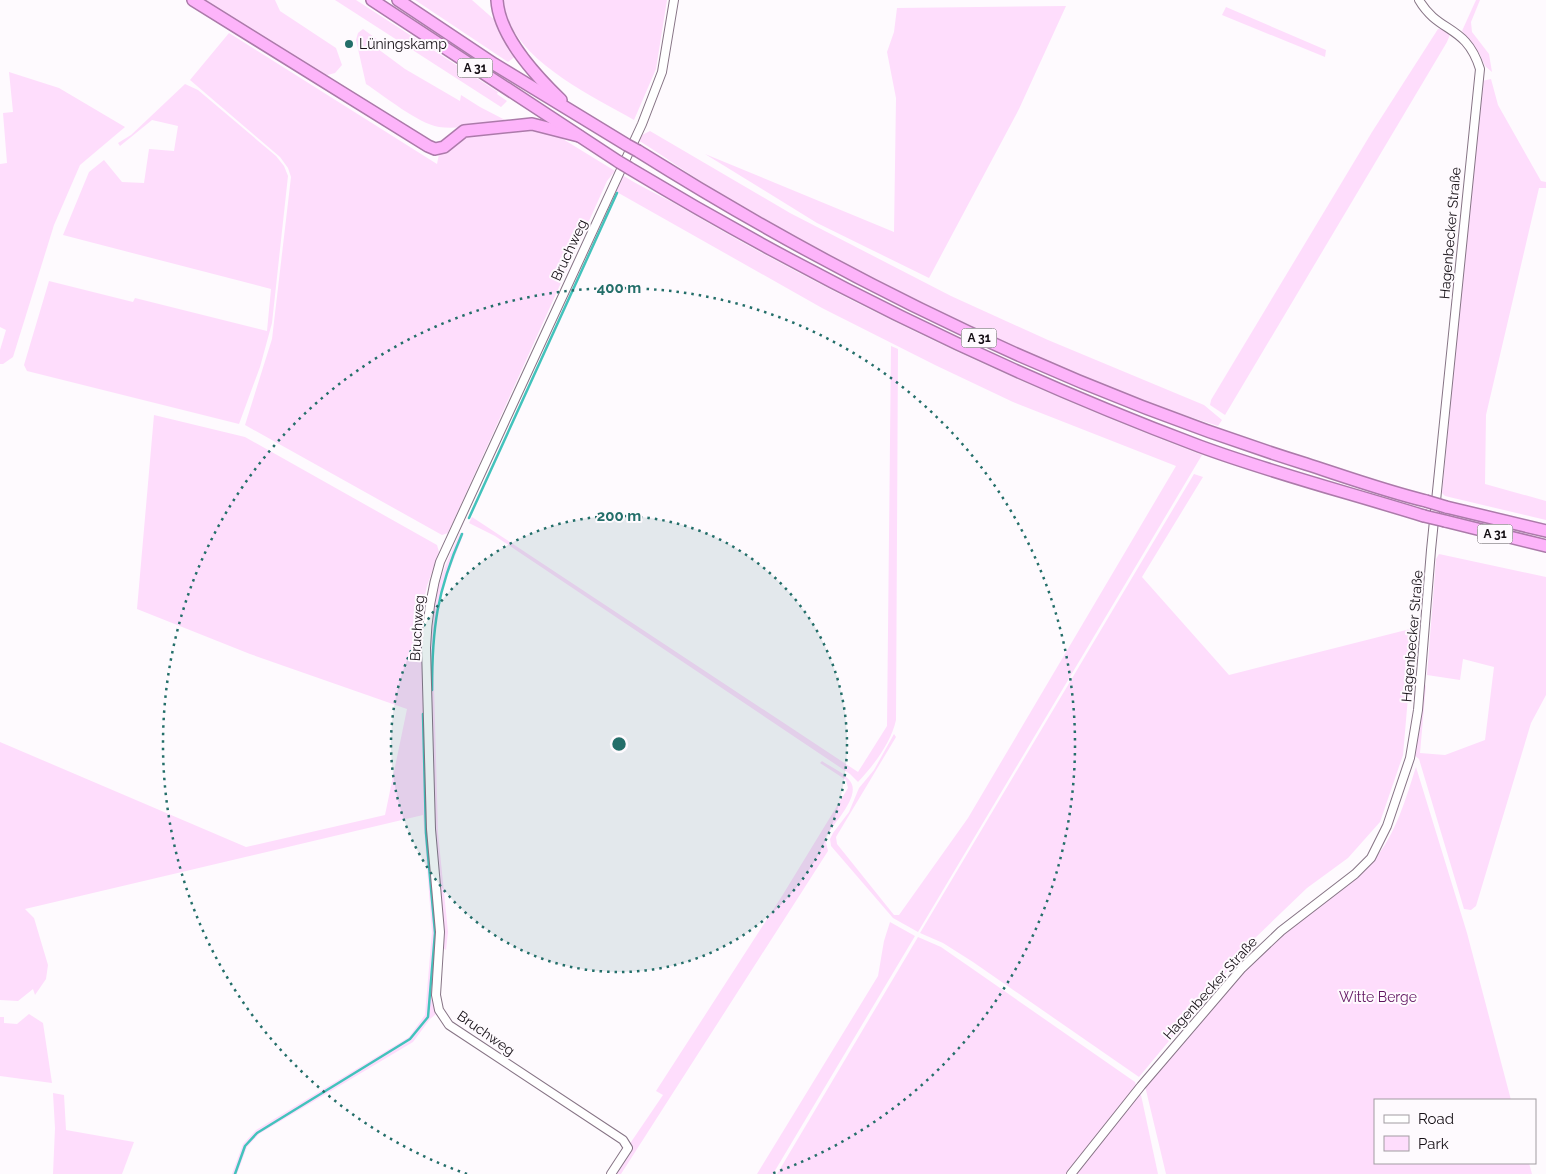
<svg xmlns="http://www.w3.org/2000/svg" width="1546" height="1174" font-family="Raleway,sans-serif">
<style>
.green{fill:#feddfc}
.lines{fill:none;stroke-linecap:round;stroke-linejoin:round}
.stream{stroke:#43c3bc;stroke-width:2.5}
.minor-casing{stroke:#867485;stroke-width:10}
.highway-casing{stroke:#ac7aaa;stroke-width:14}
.minor{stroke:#fff;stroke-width:8}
.highway{stroke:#fdb4fa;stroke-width:11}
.highway-bridge-casing{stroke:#ac7aaa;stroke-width:14;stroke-linecap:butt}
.highway-bridge{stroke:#fdb4fa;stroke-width:11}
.ring{fill:none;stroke:#236e69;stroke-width:2.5;stroke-dasharray:2.5 5}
.poi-dot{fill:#236e69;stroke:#fefafe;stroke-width:2}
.labels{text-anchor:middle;stroke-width:4;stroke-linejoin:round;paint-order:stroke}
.shield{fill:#fefafe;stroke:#5b565b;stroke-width:1}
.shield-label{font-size:12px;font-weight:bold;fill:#150f15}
.poi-label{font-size:14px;fill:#150f15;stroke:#fefafe;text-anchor:start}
.street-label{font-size:14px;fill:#150f15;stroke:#fefafe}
.park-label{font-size:14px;fill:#601460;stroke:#fefafe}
.centre{fill:#236e69;stroke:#fefafe;stroke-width:2.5}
.ring-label{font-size:15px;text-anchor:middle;font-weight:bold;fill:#236e69;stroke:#fefafe;stroke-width:4;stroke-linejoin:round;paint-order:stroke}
</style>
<rect width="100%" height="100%" fill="#fefafe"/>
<g class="green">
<path d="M 202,0 L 275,0 L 280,11 L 336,48 L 342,65 L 335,73 L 324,76 Z"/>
<path d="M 335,0 L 356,0 L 498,92 L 497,94 L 507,101 L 501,107 Z"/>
<path d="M 415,0 L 472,0 L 497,22 L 516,56 L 508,62 Z"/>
<path d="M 503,0 L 667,0 L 656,69 L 634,120 C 589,94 509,58 503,0 Z"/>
<path d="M 1476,0 L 1480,0 L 1471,22 L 1472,32 L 1489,54 L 1492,72 L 1485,66 L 1480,55 L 1462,31 Z"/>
<path d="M 1066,6 L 1019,109 L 929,278 L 817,223 L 705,154 L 894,232 L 896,98 L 887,52 L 894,32 L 897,8 Z"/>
<path d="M 1226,7 L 1326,50 L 1325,57 L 1222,15 Z"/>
<path d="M 1445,28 L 1451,32 L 1447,42 L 1225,415 L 1210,405 L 1211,400 L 1372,132 L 1438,29 Z"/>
<path d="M 363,29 L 378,40 L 378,49 L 405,69 L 460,101 L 461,95 L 480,107 L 509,122 C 489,123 459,130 439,127 C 417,123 386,97 366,84 L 356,40 L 358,33 Z"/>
<path d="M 229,33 L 437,164 L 439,154 L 462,136 L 533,129 L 558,136 L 615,171 L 607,181 L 448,533 L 442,535 L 245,425 L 272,339 L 291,177 L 288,168 L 280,157 L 190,80 Z"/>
<path d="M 9,72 L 59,88 L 125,127 L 80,165 L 54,225 L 13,357 L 3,364 L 0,364 L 0,350 L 6,330 L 0,327 L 0,164 L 7,163 L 3,113 L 13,112 Z"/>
<path d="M 1491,79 L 1498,105 L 1541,181 L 1546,182 L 1546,188 L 1539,188 L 1486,415 L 1485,484 L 1546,501 L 1546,520 L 1445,496 L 1442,493 L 1480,94 L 1482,81 Z"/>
<path d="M 185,84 L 198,90 L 276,156 L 284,166 L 288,176 L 272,323 L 260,367 L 239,424 L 27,371 L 24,365 L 49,281 L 133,302 L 135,298 L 267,331 L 271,289 L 63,235 L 89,172 L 104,160 L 122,182 L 144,183 L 149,149 L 174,151 L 178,126 L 152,120 L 120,146 L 118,143 L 131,135 Z"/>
<path d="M 650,131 L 790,213 L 951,296 L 1048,340 L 1204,405 L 1222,420 L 1218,426 C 1044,370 868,281 710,187 C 685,172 661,154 638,140 L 638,137 Z"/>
<path d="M 622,175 C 638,185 655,193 672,202 C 842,302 1018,385 1202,455 L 918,932 L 893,918 L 831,846 L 830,839 L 833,833 L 849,812 L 859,788 L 874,770 L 894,734 L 896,737 L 836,837 L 837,844 L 894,915 L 899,915 L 968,818 L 1176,466 L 1013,402 L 935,365 L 822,308 L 615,191 Z"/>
<path d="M 891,346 L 898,349 L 896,720 C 891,743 873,766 858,782 L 850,774 L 495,536 L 469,523 L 472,517 L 858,772 L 887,726 Z"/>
<path d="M 154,415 L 245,437 L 437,545 L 439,552 L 427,586 L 420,618 L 437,932 L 434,998 L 436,1014 L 430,1019 L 413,1042 L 259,1134 L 247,1147 L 237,1174 L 232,1174 L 243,1144 L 256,1130 L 409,1037 L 425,1015 L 432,932 L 423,815 L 25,909 L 34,918 L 48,965 L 46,979 L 35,995 L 33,989 L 18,1001 L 0,1000 L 0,742 L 246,847 L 385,815 L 407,709 L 250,654 L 137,609 Z"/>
<path d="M 1194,474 L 1203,477 L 1142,577 L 1229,675 L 1414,628 L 1403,755 L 1380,822 L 1348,858 L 1307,888 L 1254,939 L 1139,1077 L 973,962 L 943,943 L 920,933 Z"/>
<path d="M 460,533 L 464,533 L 441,592 L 433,648 L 438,833 L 448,932 L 446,950 L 442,947 C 437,874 433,802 431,730 C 430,693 427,656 431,619 C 435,589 447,560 460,533 Z"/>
<path d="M 1439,554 L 1546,577 L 1546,695 L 1531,723 L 1476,906 L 1471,910 L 1464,909 L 1419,759 L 1414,755 L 1424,686 L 1426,685 L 1420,753 L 1445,755 L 1485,740 L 1494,667 L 1463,659 L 1460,680 L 1427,675 L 1436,559 Z"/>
<path d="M 822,761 C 830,767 844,772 850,781 C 862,796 832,825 825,838 L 828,851 L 621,1174 L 616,1174 L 629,1155 L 629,1145 L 663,1095 L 656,1091 L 782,896 L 848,788 L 846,780 L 820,763 Z"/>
<path d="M 1416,767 L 1467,933 L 1511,1100 L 1375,1100 L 1375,1163 L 1529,1163 L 1532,1174 L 1166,1174 L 1145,1086 C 1183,1040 1220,993 1263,951 C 1297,917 1343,897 1374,860 C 1396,834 1406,798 1416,767 Z"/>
<path d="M 890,922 L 915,936 L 773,1174 L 757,1174 L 878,976 L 884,941 Z"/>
<path d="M 918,937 L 941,947 L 1135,1082 L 1136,1085 L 1068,1174 L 777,1174 Z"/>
<path d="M 29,1014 L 43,1023 L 52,1083 L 0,1076 L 0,1017 L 4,1017 L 4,1023 L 17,1024 Z"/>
<path d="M 53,1093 L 64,1095 L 66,1130 L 134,1142 L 122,1174 L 53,1174 L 55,1128 Z"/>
<path d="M 1138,1094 L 1141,1095 L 1158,1174 L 1075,1174 Z"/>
</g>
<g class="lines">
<g class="stream">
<path d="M 469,518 L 617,193"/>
<path d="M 432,690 C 432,628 437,591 462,534"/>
<path d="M 235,1174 L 245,1146 L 257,1133 L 410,1039 L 428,1017 L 435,933 L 426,833 L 423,714"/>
</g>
<defs>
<g id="minor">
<path d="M 611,1174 L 628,1148 L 623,1140 L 449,1025 L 439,1010 L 436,995 L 440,932 L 431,829 L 426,648 C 427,618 431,591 440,562 L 642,124 L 662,72 L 674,0"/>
<path d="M 1071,1174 L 1141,1086 L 1242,968 L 1281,931 L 1355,874 L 1371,858 L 1387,826 L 1410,758 L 1418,710 L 1431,550 L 1480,69 C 1466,24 1439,34 1419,0"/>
</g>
<g id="highway">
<path d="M 193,0 L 428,146 L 435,149 L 444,147 L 464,131 L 532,124 L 579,136"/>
<path d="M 372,0 L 619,162"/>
<path d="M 398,0 L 494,64 L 627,145"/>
<path d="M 497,0 C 499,36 536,76 561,100"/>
<path d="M 638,151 C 848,283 1070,390 1306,464 C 1346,477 1385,491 1426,501"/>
<path d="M 629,168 C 810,277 1000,371 1199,446 C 1272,473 1350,493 1424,516"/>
<path d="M 1446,507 L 1546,531"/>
<path d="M 1445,521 L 1546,546"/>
</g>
</defs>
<use href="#minor" class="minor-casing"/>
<use href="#highway" class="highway-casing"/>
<use href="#minor" class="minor"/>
<use href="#highway" class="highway"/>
<defs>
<g id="highway-bridge">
<path d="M 627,145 L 638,151"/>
<path d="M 619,162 L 629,168"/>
<path d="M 1426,501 L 1446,507"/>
<path d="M 1424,516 L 1445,521"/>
</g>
</defs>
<use href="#highway-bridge" class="highway-bridge-casing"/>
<use href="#highway-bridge" class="highway-bridge"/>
</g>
<circle cx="619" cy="744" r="228" fill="#236e69" fill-opacity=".12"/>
<g class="ring">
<circle cx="619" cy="744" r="228"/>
<path d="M467 1174A456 456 0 1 1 771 1174"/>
</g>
<circle class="poi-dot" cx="349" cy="44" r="5"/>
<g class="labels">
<g class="shield">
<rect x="457.5" y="58.5" width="35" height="19" rx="4"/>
<rect x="961.5" y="328.5" width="35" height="19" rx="4"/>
<rect x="1477.5" y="524.5" width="35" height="19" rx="4"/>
</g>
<g class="shield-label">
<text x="475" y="72">A 31</text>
<text x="979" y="342">A 31</text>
<text x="1495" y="538">A 31</text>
</g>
<g class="poi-label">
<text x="359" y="49">Lüningskamp</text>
</g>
<g class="street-label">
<text transform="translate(1450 233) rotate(-85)" y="5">Hagenbecker Straße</text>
<text transform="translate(569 250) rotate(-65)" y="5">Bruchweg</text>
<text transform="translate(417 628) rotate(-86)" y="5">Bruchweg</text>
<text transform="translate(1412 636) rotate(-85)" y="5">Hagenbecker Straße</text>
<text transform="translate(1210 988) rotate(-48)" y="5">Hagenbecker Straße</text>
<text transform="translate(486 1033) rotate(35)" y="5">Bruchweg</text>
</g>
<g class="park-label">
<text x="1378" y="1002">Witte Berge</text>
</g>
</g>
<circle cx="619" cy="744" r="8" class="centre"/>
<g class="ring-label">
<text x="619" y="293">400 m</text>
<text x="619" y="521">200 m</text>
</g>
<rect x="1374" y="1099" width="162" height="65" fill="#fefafe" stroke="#a19ca1"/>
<rect x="1384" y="1115" width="25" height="8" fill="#ffffff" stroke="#a19ca1"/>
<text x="1418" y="1124" font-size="15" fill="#150f15">Road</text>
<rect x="1384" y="1136" width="25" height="15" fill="#feddfc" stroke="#a19ca1"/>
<text x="1418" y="1149" font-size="15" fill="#150f15">Park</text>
</svg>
